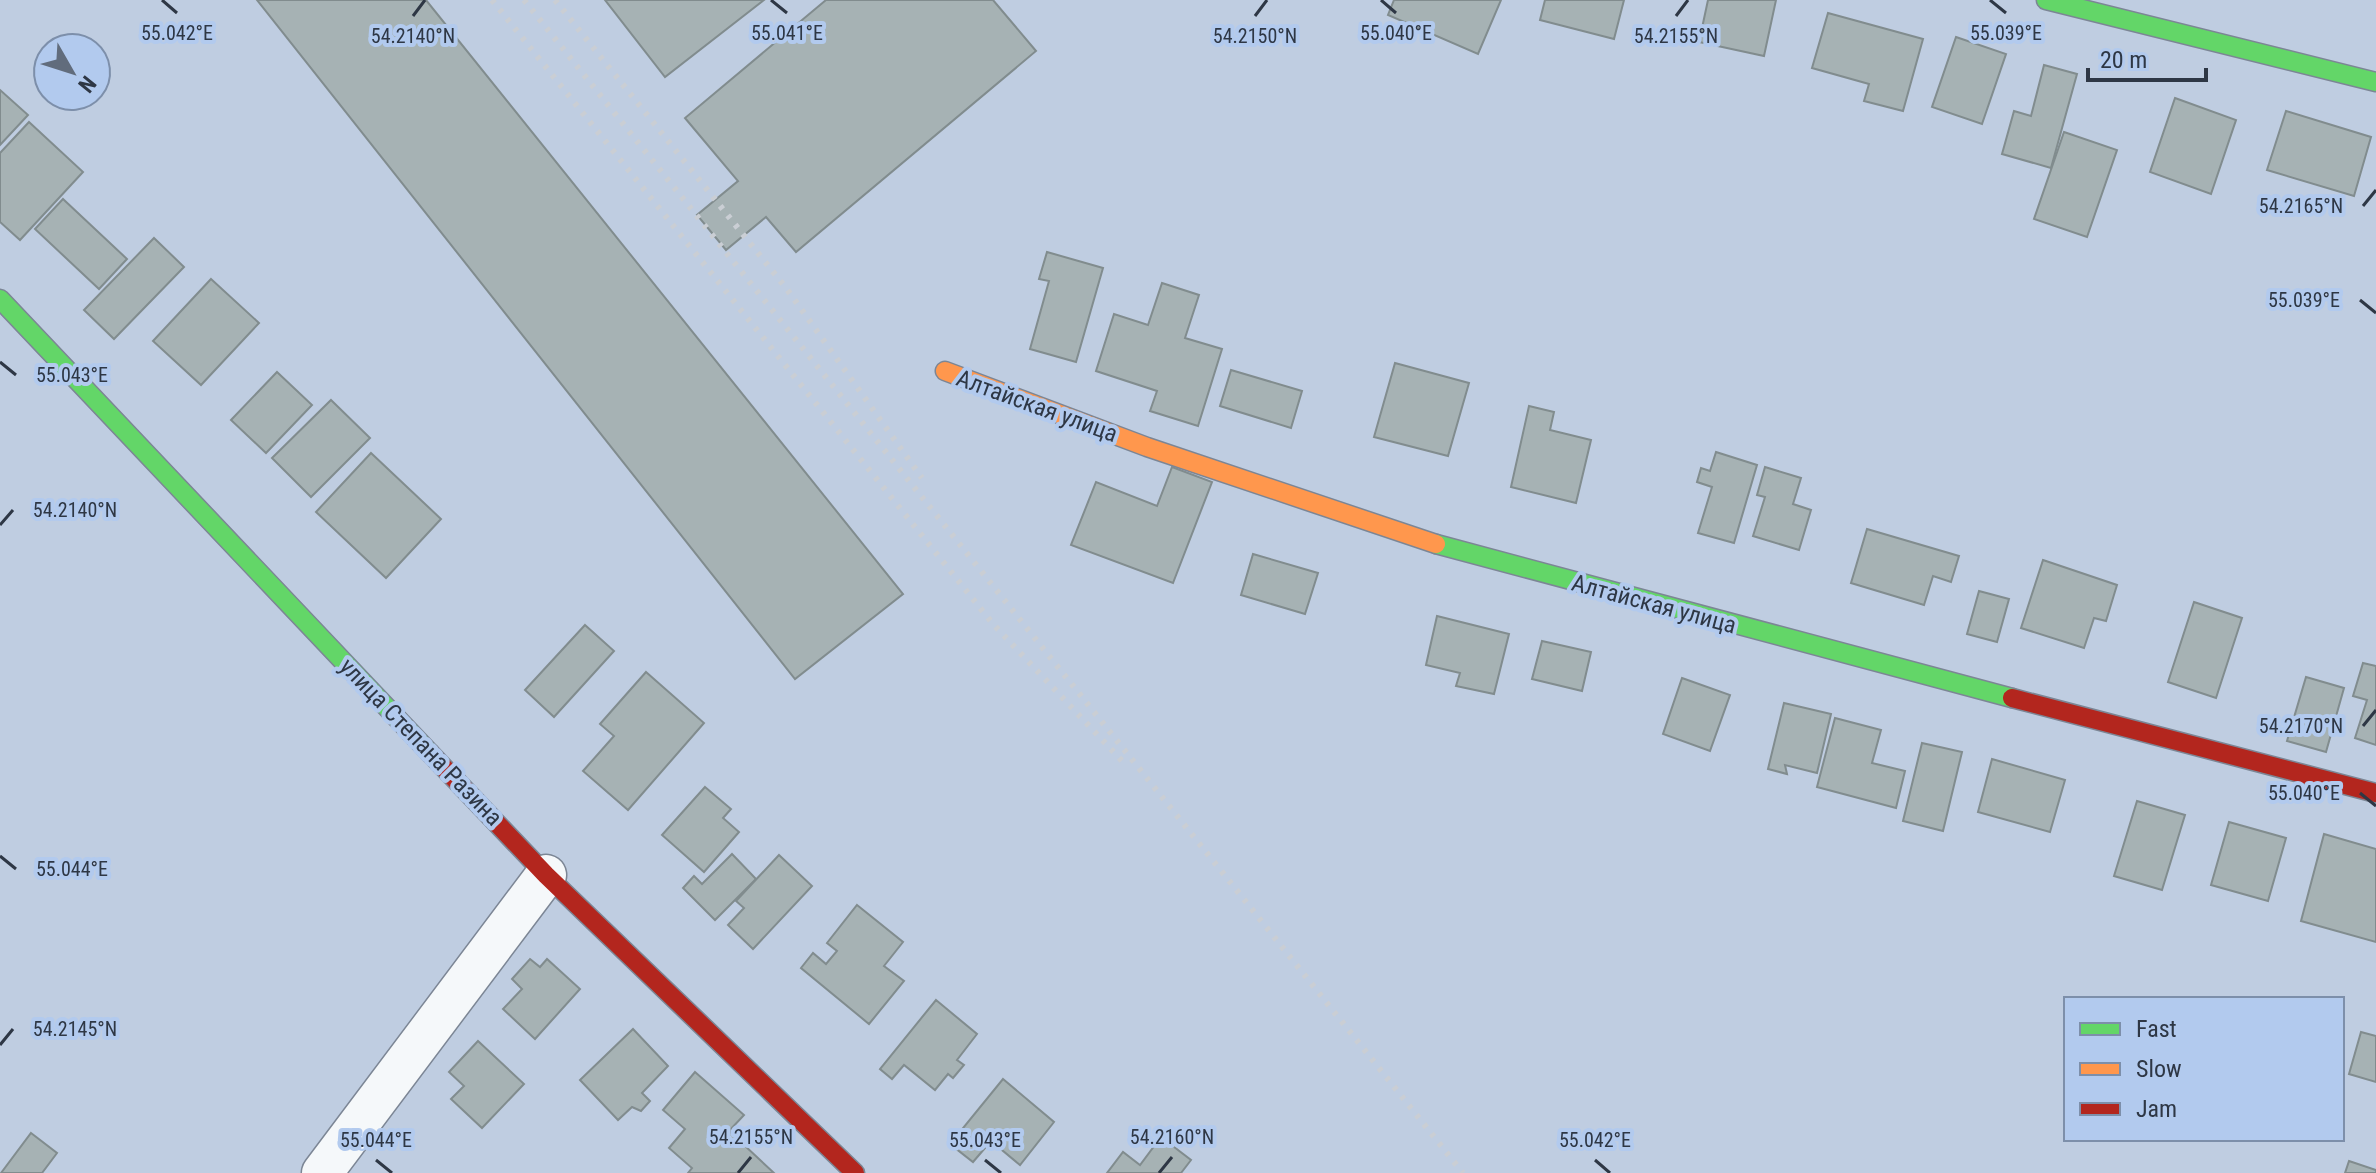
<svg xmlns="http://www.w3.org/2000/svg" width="2376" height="1173" font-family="'Roboto Condensed',sans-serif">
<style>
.building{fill:#a6b2b4;stroke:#818c8e;stroke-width:2}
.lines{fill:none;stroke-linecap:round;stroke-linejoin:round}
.street-casing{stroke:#7c8695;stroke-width:43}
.fast-casing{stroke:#7c8695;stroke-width:21}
.slow-casing{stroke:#7c8695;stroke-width:21}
.jam-casing{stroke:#7c8695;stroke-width:21}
.street{stroke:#f5f8fa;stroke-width:40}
.fast{stroke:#63d668;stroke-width:18}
.slow{stroke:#ff974d;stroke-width:18}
.jam{stroke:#b3261e;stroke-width:18}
.rail{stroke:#caced4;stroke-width:6;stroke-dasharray:4 8;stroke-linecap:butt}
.ticks{fill:none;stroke:#2e3745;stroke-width:3}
.labels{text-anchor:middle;stroke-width:8;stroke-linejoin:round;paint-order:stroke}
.street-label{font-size:24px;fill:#2e3745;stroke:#b2caee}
.ticks-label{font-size:20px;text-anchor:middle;fill:#2e3745;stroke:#b2caee;stroke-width:8;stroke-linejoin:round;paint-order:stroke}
</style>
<rect width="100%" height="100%" fill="#bfcde1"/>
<g class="building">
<path d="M 257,0 L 426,0 L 903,594 L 795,679 Z"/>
<path d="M 605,0 L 764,0 L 665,77 Z"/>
<path d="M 826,0 L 993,0 L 1036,51 L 796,252 L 766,217 L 726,250 L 697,215 L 738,181 L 685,118 Z"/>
<path d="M 1394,0 L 1501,0 L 1478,54 L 1388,15 Z"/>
<path d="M 1545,0 L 1624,0 L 1614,39 L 1540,20 Z"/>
<path d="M 1708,0 L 1776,0 L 1764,56 L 1699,42 Z"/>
<path d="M 1828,13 L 1923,39 L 1903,111 L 1864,101 L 1869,84 L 1812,68 Z"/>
<path d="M 1956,37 L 2006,54 L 1982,124 L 1932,107 Z"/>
<path d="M 2044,65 L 2077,74 L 2051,168 L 2002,154 L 2014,111 L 2031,116 Z"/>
<path d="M 0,90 L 28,115 L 0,145 Z"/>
<path d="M 2175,98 L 2236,120 L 2211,194 L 2150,172 Z"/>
<path d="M 2286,111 L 2371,137 L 2354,196 L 2267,170 Z"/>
<path d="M 29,122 L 83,172 L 20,240 L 0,222 L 0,153 Z"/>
<path d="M 2064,132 L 2117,150 L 2087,237 L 2034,219 Z"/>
<path d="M 63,199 L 127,259 L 99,289 L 35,229 Z"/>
<path d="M 154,238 L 184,267 L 114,339 L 84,310 Z"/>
<path d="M 1047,252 L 1103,268 L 1076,362 L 1030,349 L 1049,281 L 1039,279 Z"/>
<path d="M 211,279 L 259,323 L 201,385 L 153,341 Z"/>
<path d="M 1162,283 L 1199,295 L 1185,338 L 1222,349 L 1198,426 L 1150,411 L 1157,391 L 1096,371 L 1114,314 L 1148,325 Z"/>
<path d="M 1395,363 L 1469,383 L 1448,456 L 1374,437 Z"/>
<path d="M 1231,370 L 1302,391 L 1291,428 L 1220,406 Z"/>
<path d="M 277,372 L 312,405 L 266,453 L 231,420 Z"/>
<path d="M 331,400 L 370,438 L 311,497 L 272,458 Z"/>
<path d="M 1529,406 L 1554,412 L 1550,430 L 1591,440 L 1576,503 L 1511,487 Z"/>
<path d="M 1716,452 L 1757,465 L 1734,543 L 1698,533 L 1712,487 L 1697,482 L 1701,468 L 1710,471 Z"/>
<path d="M 371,453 L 441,519 L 386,578 L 316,512 Z"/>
<path d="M 1172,467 L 1212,482 L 1173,583 L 1071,545 L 1096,482 L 1157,506 Z"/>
<path d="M 1765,467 L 1801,478 L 1793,504 L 1811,510 L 1799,550 L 1753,536 L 1765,497 L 1757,495 Z"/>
<path d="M 1867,529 L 1959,556 L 1951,582 L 1933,576 L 1924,605 L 1851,583 Z"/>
<path d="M 1253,554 L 1318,573 L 1305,614 L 1241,595 Z"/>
<path d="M 2043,560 L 2117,585 L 2106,621 L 2094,618 L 2084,648 L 2021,628 Z"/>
<path d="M 1979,591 L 2009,599 L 1997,642 L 1967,634 Z"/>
<path d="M 2194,602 L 2242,618 L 2216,698 L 2168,682 Z"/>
<path d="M 1437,616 L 1509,634 L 1494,694 L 1456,686 L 1460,673 L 1426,665 Z"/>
<path d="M 585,625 L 614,651 L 554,717 L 525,690 Z"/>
<path d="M 1542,641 L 1591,652 L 1582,691 L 1532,679 Z"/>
<path d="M 2363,663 L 2376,666 L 2376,745 L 2355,738 L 2367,700 L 2353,696 Z"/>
<path d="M 646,672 L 704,723 L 628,810 L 583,771 L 614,736 L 600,724 Z"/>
<path d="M 2306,677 L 2344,688 L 2326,752 L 2287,741 Z"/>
<path d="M 1682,678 L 1730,695 L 1710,751 L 1663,734 Z"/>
<path d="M 1784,703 L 1831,714 L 1817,773 L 1785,765 L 1787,774 L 1768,769 Z"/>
<path d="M 1835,718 L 1881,730 L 1872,763 L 1905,771 L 1896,808 L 1817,787 Z"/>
<path d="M 1922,743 L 1962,752 L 1943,831 L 1903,821 Z"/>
<path d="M 1992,759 L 2065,780 L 2050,832 L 1978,812 Z"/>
<path d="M 705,787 L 731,809 L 723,818 L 739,832 L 704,872 L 662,835 Z"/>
<path d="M 2137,801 L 2185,815 L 2162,890 L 2114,876 Z"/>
<path d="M 2229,822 L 2286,838 L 2268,901 L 2211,885 Z"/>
<path d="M 2324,834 L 2376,849 L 2376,942 L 2301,921 Z"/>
<path d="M 732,854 L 756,879 L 715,920 L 683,888 L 694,876 L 702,884 Z"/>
<path d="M 779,855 L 812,886 L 753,949 L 728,925 L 744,908 L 736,901 Z"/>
<path d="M 857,905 L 903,942 L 884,966 L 904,981 L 869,1024 L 801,968 L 813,953 L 826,964 L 837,951 L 827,943 Z"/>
<path d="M 530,959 L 540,967 L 547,959 L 580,989 L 535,1039 L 503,1009 L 522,989 L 512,979 Z"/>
<path d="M 936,1000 L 977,1034 L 957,1060 L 964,1065 L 953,1078 L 948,1074 L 935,1090 L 904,1065 L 892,1079 L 880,1069 Z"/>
<path d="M 633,1029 L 668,1066 L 642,1093 L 650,1101 L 641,1111 L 632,1107 L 618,1120 L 580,1080 Z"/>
<path d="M 2361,1032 L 2376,1036 L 2376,1082 L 2349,1074 Z"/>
<path d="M 478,1041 L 524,1084 L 482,1128 L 451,1099 L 464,1086 L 449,1072 Z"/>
<path d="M 695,1072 L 744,1115 L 729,1131 L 774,1173 L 688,1173 L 692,1168 L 669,1148 L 685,1129 L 663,1110 Z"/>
<path d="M 1003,1079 L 1054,1122 L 1020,1165 L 991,1141 L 973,1162 L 950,1144 Z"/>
<path d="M 31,1133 L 57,1153 L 42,1173 L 1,1173 Z"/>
<path d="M 1161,1137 L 1191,1160 L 1181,1173 L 1107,1173 L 1123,1152 L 1140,1165 Z"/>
<path d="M 2349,1161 L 2376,1170 L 2376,1173 L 2345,1173 Z"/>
</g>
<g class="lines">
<defs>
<path id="street" d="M 322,1173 L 546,875"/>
<g id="fast">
<path d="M 2046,0 L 2376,82"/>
<path d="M 0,299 L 430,753"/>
<path d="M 1436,544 L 2012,698"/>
</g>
<path id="slow" d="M 945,371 L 1147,447 L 1436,544"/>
<g id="jam">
<path d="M 2012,698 L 2376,793"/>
<path d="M 430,753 L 546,875 L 855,1173"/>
</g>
</defs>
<use href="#street" class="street-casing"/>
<use href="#fast" class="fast-casing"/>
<use href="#slow" class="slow-casing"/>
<use href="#jam" class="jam-casing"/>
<use href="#street" class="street"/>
<use href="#fast" class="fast"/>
<use href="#slow" class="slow"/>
<use href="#jam" class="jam"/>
<g class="rail">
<path d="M 492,0 L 993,624 L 1124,763"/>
<path d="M 524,0 L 1463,1173"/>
<path d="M 555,0 L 786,288 L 922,478"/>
</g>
</g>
<path class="ticks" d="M 162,0 L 177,13M 771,0 L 787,13M 1381,0 L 1396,13M 1990,0 L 2006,13M 413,16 L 425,0M 1255,16 L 1267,0M 1676,16 L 1688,0M 2363,206 L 2376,190M 2360,300 L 2376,313M 0,362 L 16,375M 0,525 L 13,510M 2363,726 L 2376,710M 2360,793 L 2376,806M 0,856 L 16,869M 0,1045 L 13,1029M 376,1160 L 392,1173M 985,1160 L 1001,1173M 1595,1160 L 1610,1173M 738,1173 L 751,1157M 1159,1173 L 1172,1157"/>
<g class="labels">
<g class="street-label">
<text transform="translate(1037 406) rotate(20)" y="8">Алтайская улица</text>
<text transform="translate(1654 604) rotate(15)" y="8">Алтайская улица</text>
<text transform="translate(421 742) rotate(46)" y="8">улица Степана Разина</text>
</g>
</g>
<g class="ticks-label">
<text x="177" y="40">55.042°E</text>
<text x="1396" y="40">55.040°E</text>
<text x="787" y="40">55.041°E</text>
<text x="2006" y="40">55.039°E</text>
<text x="413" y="43">54.2140°N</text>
<text x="1255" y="43">54.2150°N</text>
<text x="1676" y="43">54.2155°N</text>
<text x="2301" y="213">54.2165°N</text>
<text x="2304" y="307">55.039°E</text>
<text x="72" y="382">55.043°E</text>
<text x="75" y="517">54.2140°N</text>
<text x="2301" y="733">54.2170°N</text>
<text x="2304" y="800">55.040°E</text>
<text x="72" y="876">55.044°E</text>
<text x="75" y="1036">54.2145°N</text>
<text x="751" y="1144">54.2155°N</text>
<text x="1172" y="1144">54.2160°N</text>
<text x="376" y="1147">55.044°E</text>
<text x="985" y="1147">55.043°E</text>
<text x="1595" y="1147">55.042°E</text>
</g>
<rect x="2064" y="997" width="280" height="144" fill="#b2caee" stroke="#7d8faa" stroke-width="2"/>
<rect x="2080" y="1023" width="40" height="12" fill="#63d668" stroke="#7d8faa" stroke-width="2"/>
<text x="2136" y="1037" font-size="24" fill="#2e3745">Fast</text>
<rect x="2080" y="1063" width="40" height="12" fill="#ff974d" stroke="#7d8faa" stroke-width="2"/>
<text x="2136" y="1077" font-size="24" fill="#2e3745">Slow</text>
<rect x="2080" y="1103" width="40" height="12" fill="#b3261e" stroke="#7d8faa" stroke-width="2"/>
<text x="2136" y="1117" font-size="24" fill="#2e3745">Jam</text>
<g transform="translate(72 72) rotate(129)"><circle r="38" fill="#b2caee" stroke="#7d8faa" stroke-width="2"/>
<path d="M0-6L14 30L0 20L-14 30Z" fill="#616c7c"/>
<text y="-12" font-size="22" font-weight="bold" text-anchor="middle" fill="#2e3745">N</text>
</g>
<path d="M2088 68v12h118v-12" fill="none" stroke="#2e3745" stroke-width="4"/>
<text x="2100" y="68" font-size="24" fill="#2e3745" stroke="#b2caee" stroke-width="6" paint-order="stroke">20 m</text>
</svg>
